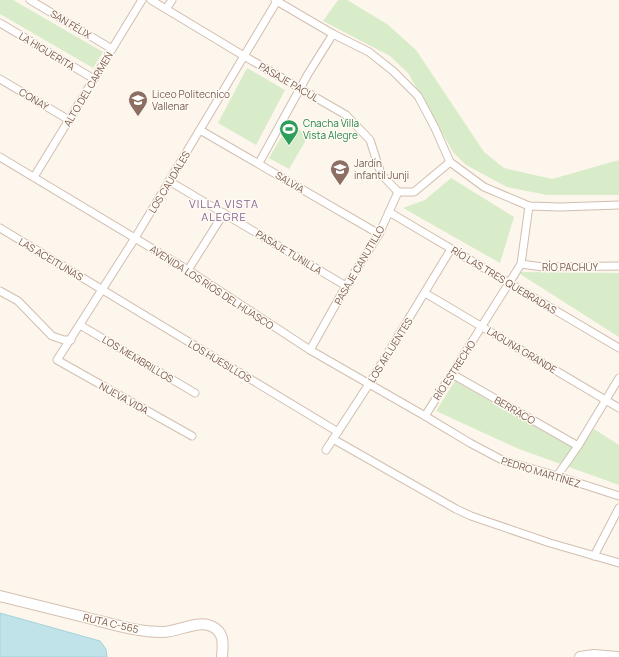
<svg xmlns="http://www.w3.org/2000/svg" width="619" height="657" font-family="Manrope,sans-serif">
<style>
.green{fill:#d8ecc9}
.water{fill:#bfe3e8;stroke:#a5d3da}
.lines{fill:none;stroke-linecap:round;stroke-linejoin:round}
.minor-casing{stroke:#d1beb0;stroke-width:9}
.secondary-casing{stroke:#d6c0b0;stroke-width:12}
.minor{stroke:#fff;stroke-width:7}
.secondary{stroke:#fff;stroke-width:10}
.labels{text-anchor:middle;stroke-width:3;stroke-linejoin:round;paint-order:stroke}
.street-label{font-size:10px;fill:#7a5c4d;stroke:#fffaf3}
.education-label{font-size:10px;fill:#785e54;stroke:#fffaf3;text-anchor:start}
.leisure-label{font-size:10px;fill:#27864d;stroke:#fffaf3;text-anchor:start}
.neighbourhood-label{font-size:11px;letter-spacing:1px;fill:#846695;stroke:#fffaf3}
</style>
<rect width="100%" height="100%" fill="#fdf6ec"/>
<g class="green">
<path d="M 0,0 L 13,0 L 103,52 L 93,68 L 0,14 Z"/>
<path d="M 338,0 L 347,0 L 387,24 L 416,50 L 484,152 L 504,168 L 552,179 L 619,160 L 619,195 L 547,195 L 507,187 L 466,165 L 453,152 L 408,73 L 390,56 L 323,21 Z"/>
<path d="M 247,68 L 285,90 L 256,145 L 218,123 Z"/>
<path d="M 289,124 L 309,135 L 289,169 L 269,158 Z"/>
<path d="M 451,178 L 514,217 L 500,263 L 403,208 L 425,200 Z"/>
<path d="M 517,272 L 619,273 L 619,337 Z"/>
<path d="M 455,381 L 578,451 L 594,429 L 619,445 L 619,485 L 519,449 L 436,411 Z"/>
</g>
<path class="water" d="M 0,613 L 100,641 L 106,649 L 107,657 L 0,657 Z"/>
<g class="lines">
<defs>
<g id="minor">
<path d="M 30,0 L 112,49"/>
<path d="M 151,0 L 244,56 L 346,115 L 370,140 L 381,174 L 398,192"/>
<path d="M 275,0 L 333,34 L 369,52 L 393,71 L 418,96 L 435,128 L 450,162 L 484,187 L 529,206 L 560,207 L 619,205"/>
<path d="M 166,9 L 172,0"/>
<path d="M 0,23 L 94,79"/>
<path d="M 0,79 L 69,120"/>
<path d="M 200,130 L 379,234"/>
<path d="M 0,157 L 188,270 L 310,350 L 425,416 L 470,443 L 502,460 L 557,476 L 619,496"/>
<path d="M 259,163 L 308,74 L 333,34"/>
<path d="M 34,177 L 142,0"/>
<path d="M 169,181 L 346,286"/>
<path d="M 389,212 L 619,348"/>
<path d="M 0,228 L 338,432"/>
<path d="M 521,264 L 543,267 L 619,266"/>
<path d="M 188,270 L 224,213"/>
<path d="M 0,291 L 18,301 L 52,336 L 64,340 L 71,340"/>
<path d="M 425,293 L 619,408"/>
<path d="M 80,325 L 195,393"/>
<path d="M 310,350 L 346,286 L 379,234 L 398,192 L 414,192 L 450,162"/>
<path d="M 452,374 L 578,446"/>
<path d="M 425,416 L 521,264 L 529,206"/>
<path d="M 192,436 L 57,360 L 135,238 L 277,1"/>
<path d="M 333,439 L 456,509 L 471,516 L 550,543 L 619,563"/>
<path d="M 326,450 L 369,384 L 451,249"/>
<path d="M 557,476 L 578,446 L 619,378"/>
<path d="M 594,556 L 619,508"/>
</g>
<g id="secondary">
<path d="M 0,596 C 31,604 61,611 92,619 C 115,625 138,632 163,632 C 177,632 197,620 211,626 C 225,632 223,644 222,657"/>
<path d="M 580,657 L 594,655 L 617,657"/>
</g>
</defs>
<use href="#minor" class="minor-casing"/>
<use href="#secondary" class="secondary-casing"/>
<use href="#minor" class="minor"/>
<use href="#secondary" class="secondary"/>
</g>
<defs>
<symbol id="school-pin" viewBox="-11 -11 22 30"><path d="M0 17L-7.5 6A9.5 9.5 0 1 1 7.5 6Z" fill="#8d6e63" stroke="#fffaf3"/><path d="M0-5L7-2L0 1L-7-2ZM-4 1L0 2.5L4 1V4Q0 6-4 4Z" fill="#fff"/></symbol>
<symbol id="stadium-pin" viewBox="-11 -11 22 30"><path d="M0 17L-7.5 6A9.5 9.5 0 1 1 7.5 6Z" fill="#2e9e5b" stroke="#fffaf3"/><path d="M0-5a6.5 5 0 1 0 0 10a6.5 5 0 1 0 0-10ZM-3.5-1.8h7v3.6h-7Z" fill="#fff"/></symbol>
</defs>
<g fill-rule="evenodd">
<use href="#school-pin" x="127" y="89" width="22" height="30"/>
<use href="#stadium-pin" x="278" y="118" width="22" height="30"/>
<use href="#school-pin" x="329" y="158" width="22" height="30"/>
</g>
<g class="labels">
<g class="street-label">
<text transform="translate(71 24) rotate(31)" y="4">SAN FÉLIX</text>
<text transform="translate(47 51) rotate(31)" y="4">LA HIGUERITA</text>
<text transform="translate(289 82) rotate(30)" y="4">PASAJE PACUL</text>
<text transform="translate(88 89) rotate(-59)" y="4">ALTO DEL CARMEN</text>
<text transform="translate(34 99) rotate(31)" y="4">CONAY</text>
<text transform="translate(169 182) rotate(-59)" y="4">LOS CAUDALES</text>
<text transform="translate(290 182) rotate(31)" y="4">SALVIA</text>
<text transform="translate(289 252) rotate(31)" y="4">PASAJE TUNILLA</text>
<text transform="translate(51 259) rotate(31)" y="4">LAS ACEITUNAS</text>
<text transform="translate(359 265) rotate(-60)" y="4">PASAJE CANUTILLO</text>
<text x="570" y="271">RÍO PACHUY</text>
<text transform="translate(504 280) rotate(31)" y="4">RÍO LAS TRES QUEBRADAS</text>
<text transform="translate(212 287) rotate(33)" y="4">AVENIDA LOS RÍOS DEL HUASCO</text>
<text transform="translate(390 350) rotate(-58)" y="4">LOS AFLUENTES</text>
<text transform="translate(522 350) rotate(31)" y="4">LAGUNA GRANDE</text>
<text transform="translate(138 359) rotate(31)" y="4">LOS MEMBRILLOS</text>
<text transform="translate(220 361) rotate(31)" y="4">LOS HUESILLOS</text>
<text transform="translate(454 370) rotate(-57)" y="4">RÍO ESTRECHO</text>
<text transform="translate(124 398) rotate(29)" y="4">NUEVA VIDA</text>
<text transform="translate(515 410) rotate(30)" y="4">BERRACO</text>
<text transform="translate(541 472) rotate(17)" y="4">PEDRO MARTÍNEZ</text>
<text transform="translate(111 623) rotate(13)" y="4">RUTA C-565</text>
</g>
<g class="education-label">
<text x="152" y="98">Liceo Politecnico<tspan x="152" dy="12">Vallenar</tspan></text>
<text x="354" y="167">Jardín<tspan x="354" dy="12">infantil Junji</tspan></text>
</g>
<g class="leisure-label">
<text x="303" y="127">Cnacha Villa<tspan x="303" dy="12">Vista Alegre</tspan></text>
</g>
<g class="neighbourhood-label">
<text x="224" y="208">VILLA VISTA<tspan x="224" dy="13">ALEGRE</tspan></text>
</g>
</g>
</svg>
